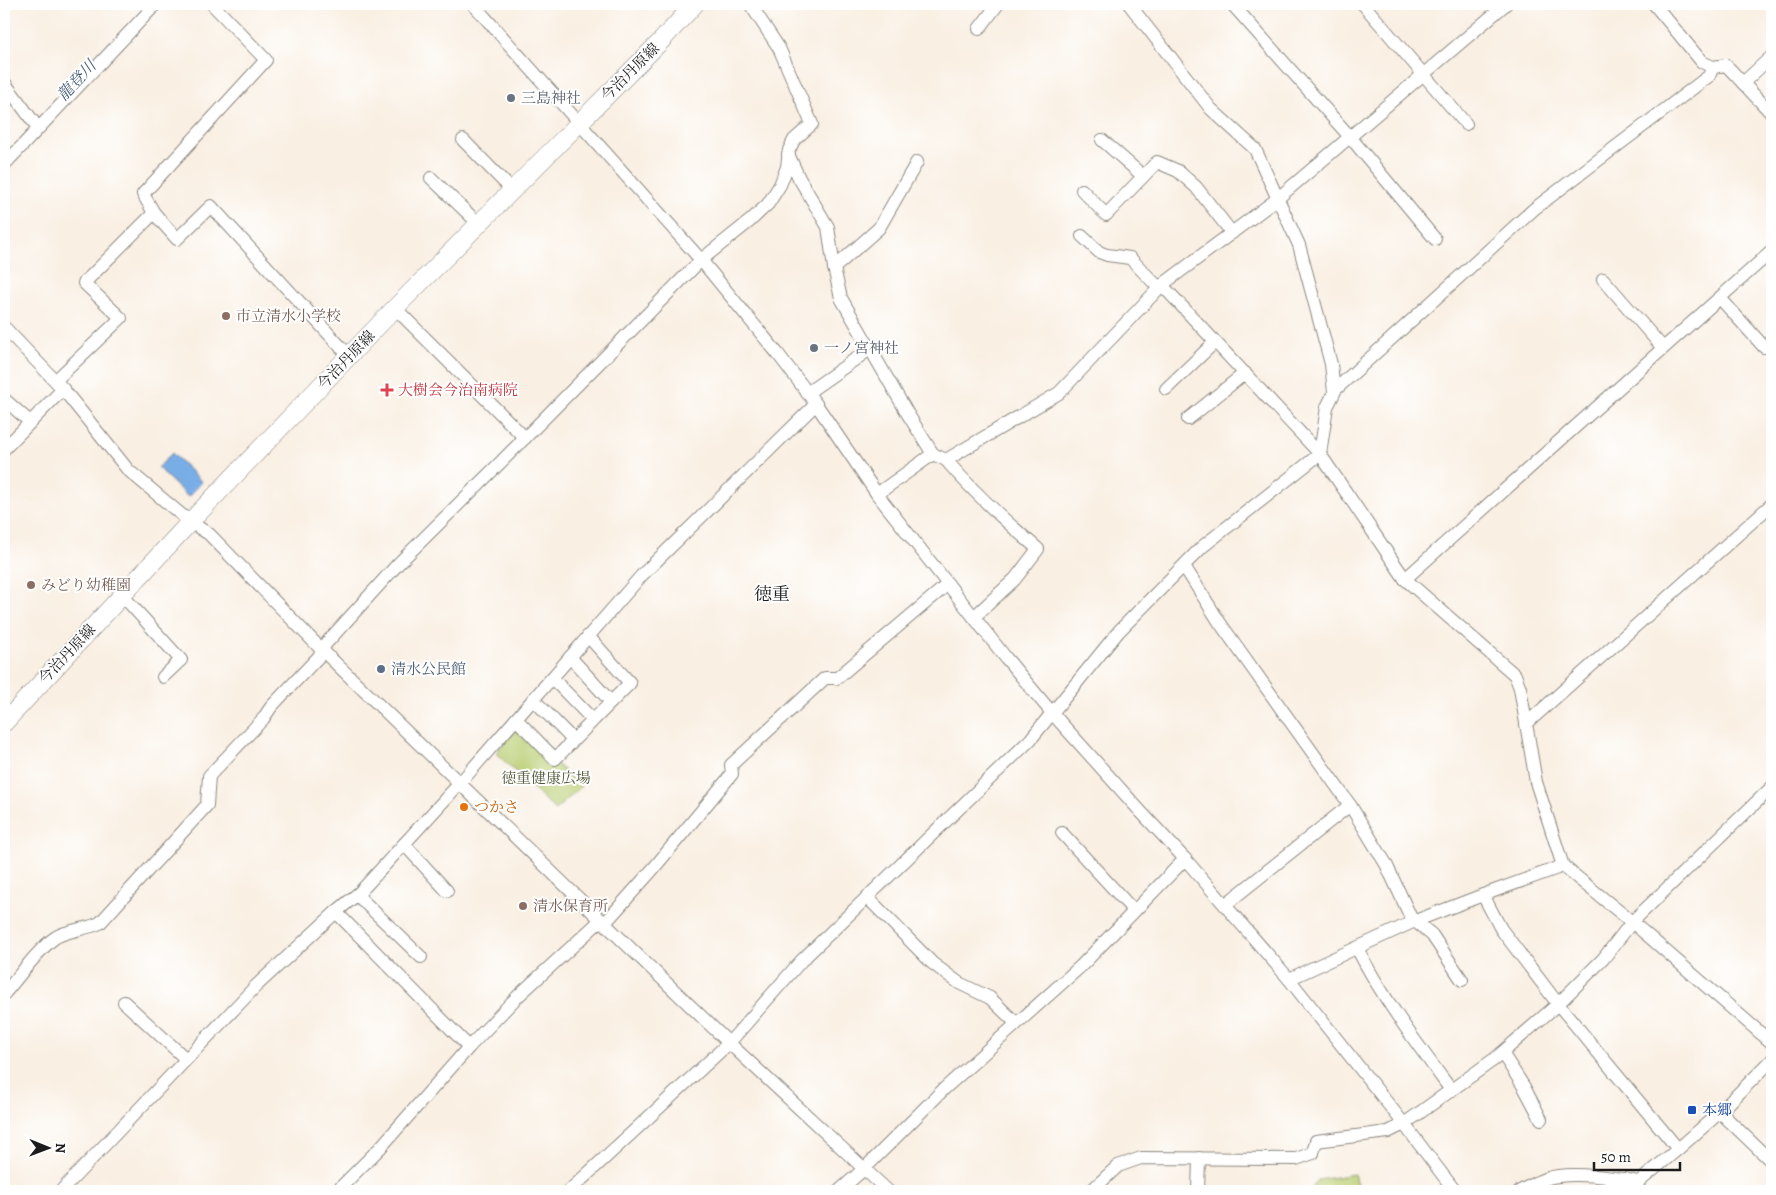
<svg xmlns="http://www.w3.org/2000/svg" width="1776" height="1195" font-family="Alegreya,'Noto Serif JP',serif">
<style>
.green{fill:#b9ce72;stroke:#6a7547}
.water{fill:#79ade6;stroke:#4a6481}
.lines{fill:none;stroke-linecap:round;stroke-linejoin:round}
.street-casing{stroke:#8a867f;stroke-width:14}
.secondary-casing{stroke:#8a867f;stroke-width:19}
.street{stroke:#fff;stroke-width:12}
.secondary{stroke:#fff;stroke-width:18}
.worship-dot{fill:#6b7280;stroke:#fff;stroke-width:2}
.education-dot{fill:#8d6e63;stroke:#fff;stroke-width:2}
.health-dot{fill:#e0444e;stroke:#fff;stroke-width:2}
.service-dot{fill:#5c6f8a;stroke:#fff;stroke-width:2}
.food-dot{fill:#e8710a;stroke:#fff;stroke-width:2}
.transit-dot{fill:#1a4fb4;stroke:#fff;stroke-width:2}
.labels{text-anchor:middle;stroke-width:4;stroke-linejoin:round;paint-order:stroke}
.street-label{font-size:15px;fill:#1c1c1c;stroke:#fff}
.worship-label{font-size:15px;fill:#5b616d;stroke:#fff;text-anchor:start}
.education-label{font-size:15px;fill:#785e54;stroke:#fff;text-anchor:start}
.health-label{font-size:15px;fill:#be3a42;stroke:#fff;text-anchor:start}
.service-label{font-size:15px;fill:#4e5e75;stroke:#fff;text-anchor:start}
.park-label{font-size:15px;fill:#535a3a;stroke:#fff}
.food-label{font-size:15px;fill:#c56008;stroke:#fff;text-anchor:start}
.transit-label{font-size:15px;fill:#164399;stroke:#fff;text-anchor:start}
.water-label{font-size:16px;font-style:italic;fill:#465d77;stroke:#fff}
.quarter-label{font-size:18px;fill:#1c1c1c;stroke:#fff}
</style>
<rect width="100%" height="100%" fill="#fff"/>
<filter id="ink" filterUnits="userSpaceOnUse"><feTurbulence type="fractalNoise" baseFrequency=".02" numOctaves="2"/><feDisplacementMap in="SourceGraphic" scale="10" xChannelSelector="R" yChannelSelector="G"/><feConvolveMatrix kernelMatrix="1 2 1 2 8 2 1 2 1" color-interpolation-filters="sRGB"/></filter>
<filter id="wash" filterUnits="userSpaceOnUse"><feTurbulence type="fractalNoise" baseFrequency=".0096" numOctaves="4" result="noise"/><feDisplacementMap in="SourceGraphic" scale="20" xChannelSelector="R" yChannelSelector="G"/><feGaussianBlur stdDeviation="1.12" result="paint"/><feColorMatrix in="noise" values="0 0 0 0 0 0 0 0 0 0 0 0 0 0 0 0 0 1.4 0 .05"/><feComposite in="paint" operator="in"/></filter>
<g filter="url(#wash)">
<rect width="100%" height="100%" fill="#f9efe2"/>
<g class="green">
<path d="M 514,730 L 520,730 L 581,787 L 555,810 L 496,753 Z"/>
<path d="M 1354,1174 L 1359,1191 L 1310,1191 L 1318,1180 Z"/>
</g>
<path class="water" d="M 172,453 L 202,482 L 188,497 L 158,468 Z"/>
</g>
<g filter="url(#ink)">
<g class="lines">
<defs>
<g id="street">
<path d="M 212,4 L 266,60 L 143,194 L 154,213 L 177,239 L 211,206 L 350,357"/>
<path d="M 473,4 L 701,260 L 778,354 L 816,404 L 877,494 L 1006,658 L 1052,713 L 1141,812 L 1185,859 L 1289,979 L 1404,1124 L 1455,1191"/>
<path d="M 1129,4 L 1211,109 L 1255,149 L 1299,245 L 1331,364 L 1334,392"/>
<path d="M 1232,4 L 1351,138 L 1435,239"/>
<path d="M 1363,4 L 1466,124"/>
<path d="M 1654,4 L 1702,62 L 1713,67 L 1726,65 L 1772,114"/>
<path d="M 979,29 L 998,4"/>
<path d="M 4,82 L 38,128"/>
<path d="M 1743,83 L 1772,56"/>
<path d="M 463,140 L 512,190"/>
<path d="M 1102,140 L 1143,176"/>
<path d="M 788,154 L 799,178 L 828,227 L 834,268"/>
<path d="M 917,162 L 879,228 L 834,268 L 841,298 L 909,416 L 933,454"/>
<path d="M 4,165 L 156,4"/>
<path d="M 431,178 L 479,224"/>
<path d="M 1082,190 L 1106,215 L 1157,162 L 1178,171 L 1196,187 L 1232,233"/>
<path d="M 1082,236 L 1099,252 L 1107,255 L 1130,258 L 1159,288"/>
<path d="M 1603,279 L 1663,348"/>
<path d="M 1162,285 L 1320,454 L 1405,579 L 1515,675 L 1520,688 L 1536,782 L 1563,866 L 1632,922 L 1772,1043"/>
<path d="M 1720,298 L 1764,347"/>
<path d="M 395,308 L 525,438"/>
<path d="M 4,327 L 63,389 L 128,470 L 190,522 L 209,534 L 321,649 L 601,920 L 729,1043 L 888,1191"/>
<path d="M 56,380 L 121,318 L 84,283 L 154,213"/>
<path d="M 1166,389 L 1215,342"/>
<path d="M 807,393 L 870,349"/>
<path d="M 4,399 L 30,422"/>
<path d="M 1188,419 L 1245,373"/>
<path d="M 4,449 L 63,389"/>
<path d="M 946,460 C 974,493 1005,521 1038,549 L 1015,579 L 974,617"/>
<path d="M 877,494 L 933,454 L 946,460 L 1059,393 L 1162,285 L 1277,199 L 1506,4"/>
<path d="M 1184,566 L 1220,623 L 1350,805 L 1386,864 L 1413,922"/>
<path d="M 1405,579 L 1772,251"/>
<path d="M 122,595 L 181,660 L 163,677"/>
<path d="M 321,649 L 398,564 L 495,468 L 701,260 L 750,221 L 768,204 L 780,185 L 787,167 L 789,150 L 794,140 L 812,124 L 779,48 L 750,4"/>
<path d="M 570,657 L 611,702"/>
<path d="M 552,678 L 593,720"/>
<path d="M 533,699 L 573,740"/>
<path d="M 516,719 L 555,759 L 630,683 L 588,636"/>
<path d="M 1526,724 L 1772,504"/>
<path d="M 1062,833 L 1134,911"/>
<path d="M 404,844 L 447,891"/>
<path d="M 357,895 L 421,957"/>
<path d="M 1483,895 L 1501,929 L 1558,1004 L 1678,1149"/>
<path d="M 867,897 L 932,963 L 959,983 L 990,998 L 1016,1023"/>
<path d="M 1226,904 L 1350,805"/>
<path d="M 336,912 L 469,1047"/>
<path d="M 1415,921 L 1432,935 L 1462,980"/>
<path d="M 605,923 L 653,869 L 732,774 L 731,765 L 825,678 L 837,678 L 948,584"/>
<path d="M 1357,948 C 1383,999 1417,1044 1451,1090"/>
<path d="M 1289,979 L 1415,921 L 1483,895 L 1563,866"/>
<path d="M 4,994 C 17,979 40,947 56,937 C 68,930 87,929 100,923 L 207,805 L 209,776 L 263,719 L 271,707 L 324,651"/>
<path d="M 124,1002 L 186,1059"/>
<path d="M 1502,1053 L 1524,1087 L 1541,1119"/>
<path d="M 1720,1112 L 1772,1162"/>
<path d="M 61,1191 L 256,986 L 336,912 L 360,892 L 460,783 L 642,575 L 816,404"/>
<path d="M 337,1191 L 380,1148 L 469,1047 L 517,997 L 601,920"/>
<path d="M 569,1191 L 729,1043 L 801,961 L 1030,740 L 1119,631 L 1202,547 L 1320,454 L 1327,407 L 1336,389 L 1534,209 L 1709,76 L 1713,67"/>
<path d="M 839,1191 L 864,1169 L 945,1088 L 1081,966 L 1185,859"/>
<path d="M 1091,1191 L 1118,1166 L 1141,1158 L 1296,1159 L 1313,1153 L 1316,1141 L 1388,1132 L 1404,1124 L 1496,1058 L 1558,1004 L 1603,959 L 1632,922 L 1772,787"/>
<path d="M 1198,1191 L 1199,1158"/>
<path d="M 1520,1191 C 1528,1187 1536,1182 1545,1179 C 1568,1171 1615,1177 1639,1182 L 1678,1149 L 1720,1112 L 1772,1060"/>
<path d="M 1610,1191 L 1624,1179"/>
</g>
<path id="secondary" d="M 4,723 L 190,522 L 395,308 L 660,42 L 695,4"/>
</defs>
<use href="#street" class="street-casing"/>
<use href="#secondary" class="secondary-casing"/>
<use href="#street" class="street"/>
<use href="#secondary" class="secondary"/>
</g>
</g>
<g class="worship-dot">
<circle cx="511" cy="98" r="5"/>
<circle cx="814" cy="348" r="5"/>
</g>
<g class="education-dot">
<circle cx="226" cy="316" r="5"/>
<circle cx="31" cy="585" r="5"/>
<circle cx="523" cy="906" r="5"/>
</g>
<path class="health-dot" d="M384.5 382.5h5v5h5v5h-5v5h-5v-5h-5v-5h5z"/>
<circle class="service-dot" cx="381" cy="669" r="5"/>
<circle class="food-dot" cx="464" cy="807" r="5"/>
<rect class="transit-dot" x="1687" y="1105" width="10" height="10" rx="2.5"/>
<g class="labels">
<g class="street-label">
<text transform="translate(630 72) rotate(-45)" y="5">今治丹原線</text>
<text transform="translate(346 360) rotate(-46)" y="5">今治丹原線</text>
<text transform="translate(67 654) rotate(-47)" y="5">今治丹原線</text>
</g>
<g class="worship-label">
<text x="521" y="103">三島神社</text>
<text x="824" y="353">一ノ宮神社</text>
</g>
<g class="education-label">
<text x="236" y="321">市立清水小学校</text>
<text x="41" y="590">みどり幼稚園</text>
<text x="533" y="911">清水保育所</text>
</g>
<g class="health-label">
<text x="398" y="395">大樹会今治南病院</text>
</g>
<g class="service-label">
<text x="391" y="674">清水公民館</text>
</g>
<g class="park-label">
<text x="546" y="783">徳重健康広場</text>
</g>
<g class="food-label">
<text x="474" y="812">つかさ</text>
</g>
<g class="transit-label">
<text x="1702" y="1115">本郷</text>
</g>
<g class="water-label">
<text transform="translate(76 80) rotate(-47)" y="6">龍登川</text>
</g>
<g class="quarter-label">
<text x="772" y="600">徳重</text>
</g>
</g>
<rect width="1776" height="1195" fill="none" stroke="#fff" stroke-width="20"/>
<g transform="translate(48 1148) rotate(91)" stroke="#ffffff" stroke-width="4" paint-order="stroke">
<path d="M0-4L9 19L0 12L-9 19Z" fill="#1c1c1c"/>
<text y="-8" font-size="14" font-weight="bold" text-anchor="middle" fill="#1c1c1c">N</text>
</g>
<path d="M1594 1162v8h86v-8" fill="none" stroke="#1c1c1c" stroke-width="2.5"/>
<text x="1601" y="1162" font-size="15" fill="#1c1c1c" stroke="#ffffff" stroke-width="4" paint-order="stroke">50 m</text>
</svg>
